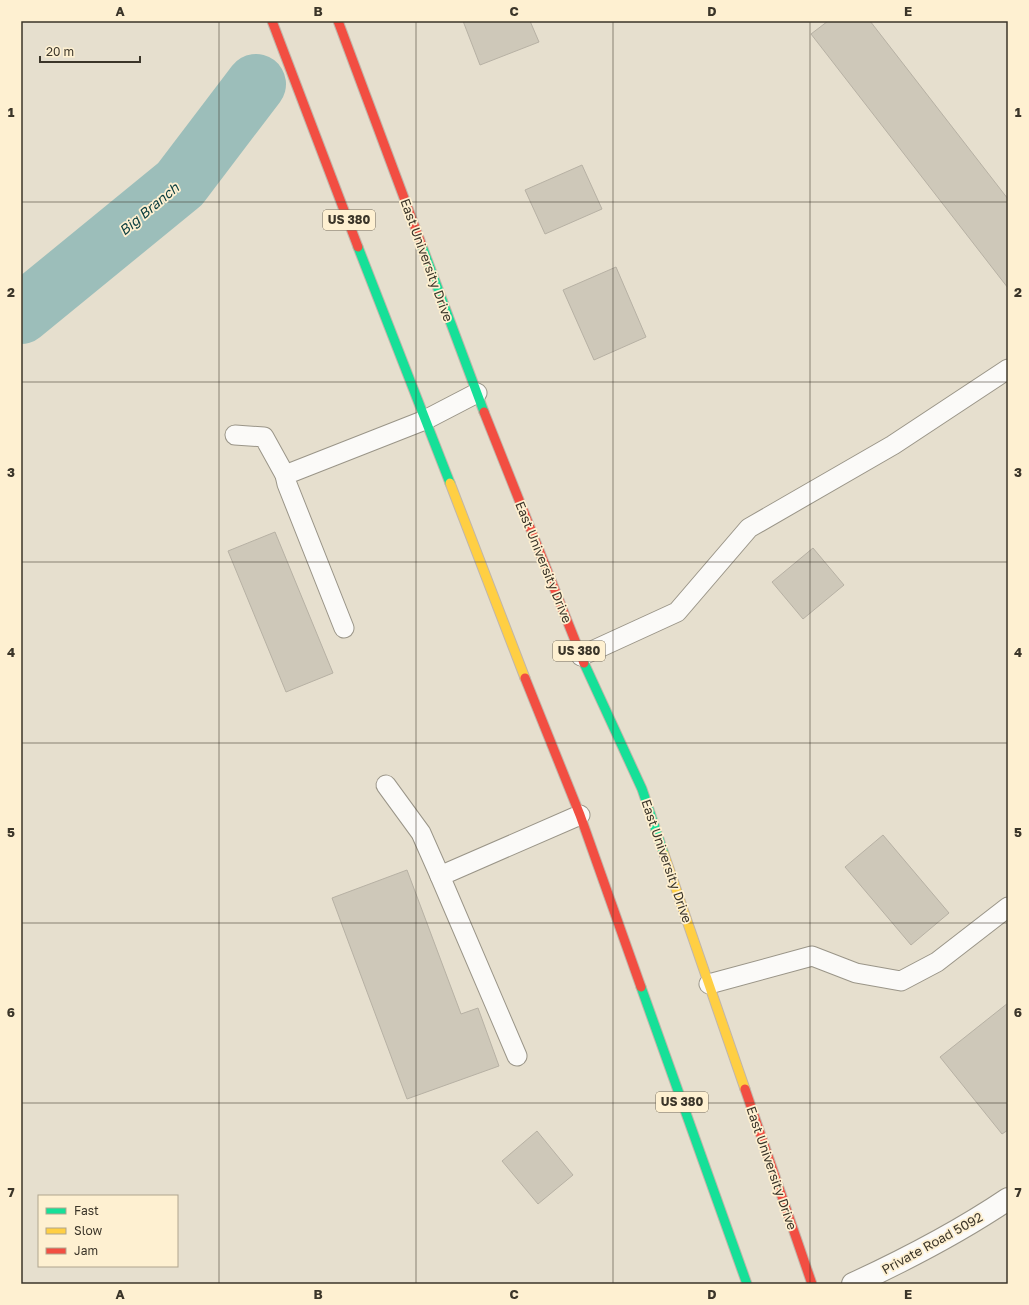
<svg xmlns="http://www.w3.org/2000/svg" width="1029" height="1305" font-family="'Golos Text',sans-serif">
<style>
.lines{fill:none;stroke-linecap:round;stroke-linejoin:round}
.river{stroke:#9cbeba;stroke-width:60}
.building{fill:#cec8b9;stroke:#b7b1a4}
.lane-casing{stroke:#9a9588;stroke-width:21}
.street-casing{stroke:#9a9588;stroke-width:24}
.fast-casing{stroke:#c1b6aa;stroke-width:11}
.slow-casing{stroke:#c1b6aa;stroke-width:11}
.jam-casing{stroke:#c1b6aa;stroke-width:11}
.lane{stroke:#fbfaf8;stroke-width:19}
.street{stroke:#fbfaf8;stroke-width:22}
.fast{stroke:#16e098;stroke-width:9}
.slow{stroke:#ffcf43;stroke-width:9}
.jam{stroke:#f24e42;stroke-width:9}
.grid{fill:none;stroke:#3b3529;stroke-width:1;stroke-opacity:0.55}
.labels{text-anchor:middle;stroke-width:3.5;stroke-linejoin:round;paint-order:stroke}
.shield{fill:#fef0d1;stroke:#766d5b;stroke-width:1}
.shield-label{font-size:12px;font-weight:bold;fill:#3b3529}
.street-label{font-size:13px;fill:#3b3529;stroke:#fef0d1}
.water-label{font-size:14px;font-style:italic;fill:#093d3e;stroke:#fef0d1}
.neatline{fill:none;stroke:#3b3529;stroke-width:1.5}
.grid-label{font-size:13px;text-anchor:middle;font-weight:bold;fill:#3b3529}
</style>
<rect width="100%" height="100%" fill="#e6dfce"/>
<g class="lines">
<path class="river" d="M 21,314 L 180,184 L 256,84"/>
</g>
<g class="building">
<path d="M 463,21 L 530,21 L 539,42 L 480,65 Z"/>
<path d="M 828,21 L 870,21 L 1008,199 L 1008,288 L 811,34 Z"/>
<path d="M 582,165 L 602,209 L 545,234 L 525,190 Z"/>
<path d="M 616,267 L 646,337 L 594,360 L 563,290 Z"/>
<path d="M 275,532 L 333,673 L 286,692 L 228,551 Z"/>
<path d="M 813,548 L 844,585 L 803,619 L 772,582 Z"/>
<path d="M 883,835 L 949,913 L 911,945 L 845,867 Z"/>
<path d="M 407,870 L 461,1014 L 478,1008 L 499,1066 L 407,1099 L 332,898 Z"/>
<path d="M 1008,1003 L 1008,1130 L 1002,1134 L 940,1057 Z"/>
<path d="M 537,1131 L 573,1175 L 538,1204 L 502,1161 Z"/>
</g>
<g class="lines">
<defs>
<g id="lane">
<path d="M 235,435 L 264,437 L 285,475"/>
<path d="M 344,628 L 287,484 L 285,475 L 425,420 L 477,393"/>
<path d="M 581,656 L 677,612 L 749,528 L 893,445 L 1008,369"/>
<path d="M 386,785 L 421,833 L 440,876"/>
<path d="M 709,984 L 812,956 L 856,973 L 901,981 L 937,962 L 1008,907"/>
<path d="M 517,1056 L 440,876 L 580,815"/>
</g>
<path id="street" d="M 853,1284 C 907,1259 959,1232 1008,1199"/>
<g id="fast">
<path d="M 422,246 L 484,412"/>
<path d="M 358,247 L 450,483"/>
<path d="M 584,663 L 642,789 L 664,854"/>
<path d="M 641,987 L 747,1284"/>
</g>
<g id="slow">
<path d="M 450,483 L 525,678"/>
<path d="M 664,854 L 745,1089"/>
</g>
<g id="jam">
<path d="M 272,21 L 358,247"/>
<path d="M 338,21 L 422,246"/>
<path d="M 484,412 L 584,663"/>
<path d="M 525,678 L 580,815 L 641,987"/>
<path d="M 745,1089 L 812,1284"/>
</g>
</defs>
<use href="#lane" class="lane-casing"/>
<use href="#street" class="street-casing"/>
<use href="#fast" class="fast-casing"/>
<use href="#slow" class="slow-casing"/>
<use href="#jam" class="jam-casing"/>
<use href="#lane" class="lane"/>
<use href="#street" class="street"/>
<use href="#fast" class="fast"/>
<use href="#slow" class="slow"/>
<use href="#jam" class="jam"/>
</g>
<path class="grid" d="M 219,21 L 219,1284M 416,21 L 416,1284M 613,21 L 613,1284M 810,21 L 810,1284M 21,202 L 1008,202M 21,382 L 1008,382M 21,562 L 1008,562M 21,743 L 1008,743M 21,923 L 1008,923M 21,1103 L 1008,1103"/>
<g class="labels">
<g class="shield">
<rect x="323" y="210" width="52" height="20" rx="3"/>
<rect x="553" y="641" width="52" height="20" rx="3"/>
<rect x="656" y="1092" width="52" height="20" rx="3"/>
</g>
<g class="shield-label">
<text x="349" y="224">US 380</text>
<text x="579" y="655">US 380</text>
<text x="682" y="1106">US 380</text>
</g>
<g class="street-label">
<text transform="translate(427 260) rotate(70)" y="5">East University Drive</text>
<text transform="translate(544 562) rotate(68)" y="5">East University Drive</text>
<text transform="translate(667 861) rotate(71)" y="5">East University Drive</text>
<text transform="translate(772 1168) rotate(71)" y="5">East University Drive</text>
<text transform="translate(932 1243) rotate(-29)" y="5">Private Road 5092</text>
</g>
<g class="water-label">
<text transform="translate(149 209) rotate(-40)" y="5">Big Branch</text>
</g>
</g>
<rect width="1029" height="1305" fill="none" stroke="#fef0d1" stroke-width="44"/>
<rect x="38" y="1195" width="140" height="72" fill="#fef0d1" stroke="#b0a58e"/>
<rect x="46" y="1208" width="20" height="6" fill="#16e098" stroke="#b0a58e"/>
<text x="74" y="1215" font-size="12" fill="#3b3529">Fast</text>
<rect x="46" y="1228" width="20" height="6" fill="#ffcf43" stroke="#b0a58e"/>
<text x="74" y="1235" font-size="12" fill="#3b3529">Slow</text>
<rect x="46" y="1248" width="20" height="6" fill="#f24e42" stroke="#b0a58e"/>
<text x="74" y="1255" font-size="12" fill="#3b3529">Jam</text>
<path d="M40 56v6h100v-6" fill="none" stroke="#3b3529" stroke-width="2"/>
<text x="46" y="56" font-size="12" fill="#3b3529" stroke="#fef0d1" stroke-width="3" paint-order="stroke">20 m</text>
<rect x="22" y="22" width="985" height="1261" class="neatline"/>
<g class="grid-label">
<text x="120" y="16">A</text>
<text x="318" y="16">B</text>
<text x="514" y="16">C</text>
<text x="712" y="16">D</text>
<text x="908" y="16">E</text>
<text x="11" y="117">1</text>
<text x="1018" y="117">1</text>
<text x="11" y="297">2</text>
<text x="1018" y="297">2</text>
<text x="11" y="477">3</text>
<text x="1018" y="477">3</text>
<text x="11" y="657">4</text>
<text x="1018" y="657">4</text>
<text x="11" y="837">5</text>
<text x="1018" y="837">5</text>
<text x="11" y="1017">6</text>
<text x="1018" y="1017">6</text>
<text x="11" y="1197">7</text>
<text x="1018" y="1197">7</text>
<text x="120" y="1299">A</text>
<text x="318" y="1299">B</text>
<text x="514" y="1299">C</text>
<text x="712" y="1299">D</text>
<text x="908" y="1299">E</text>
</g>
</svg>
